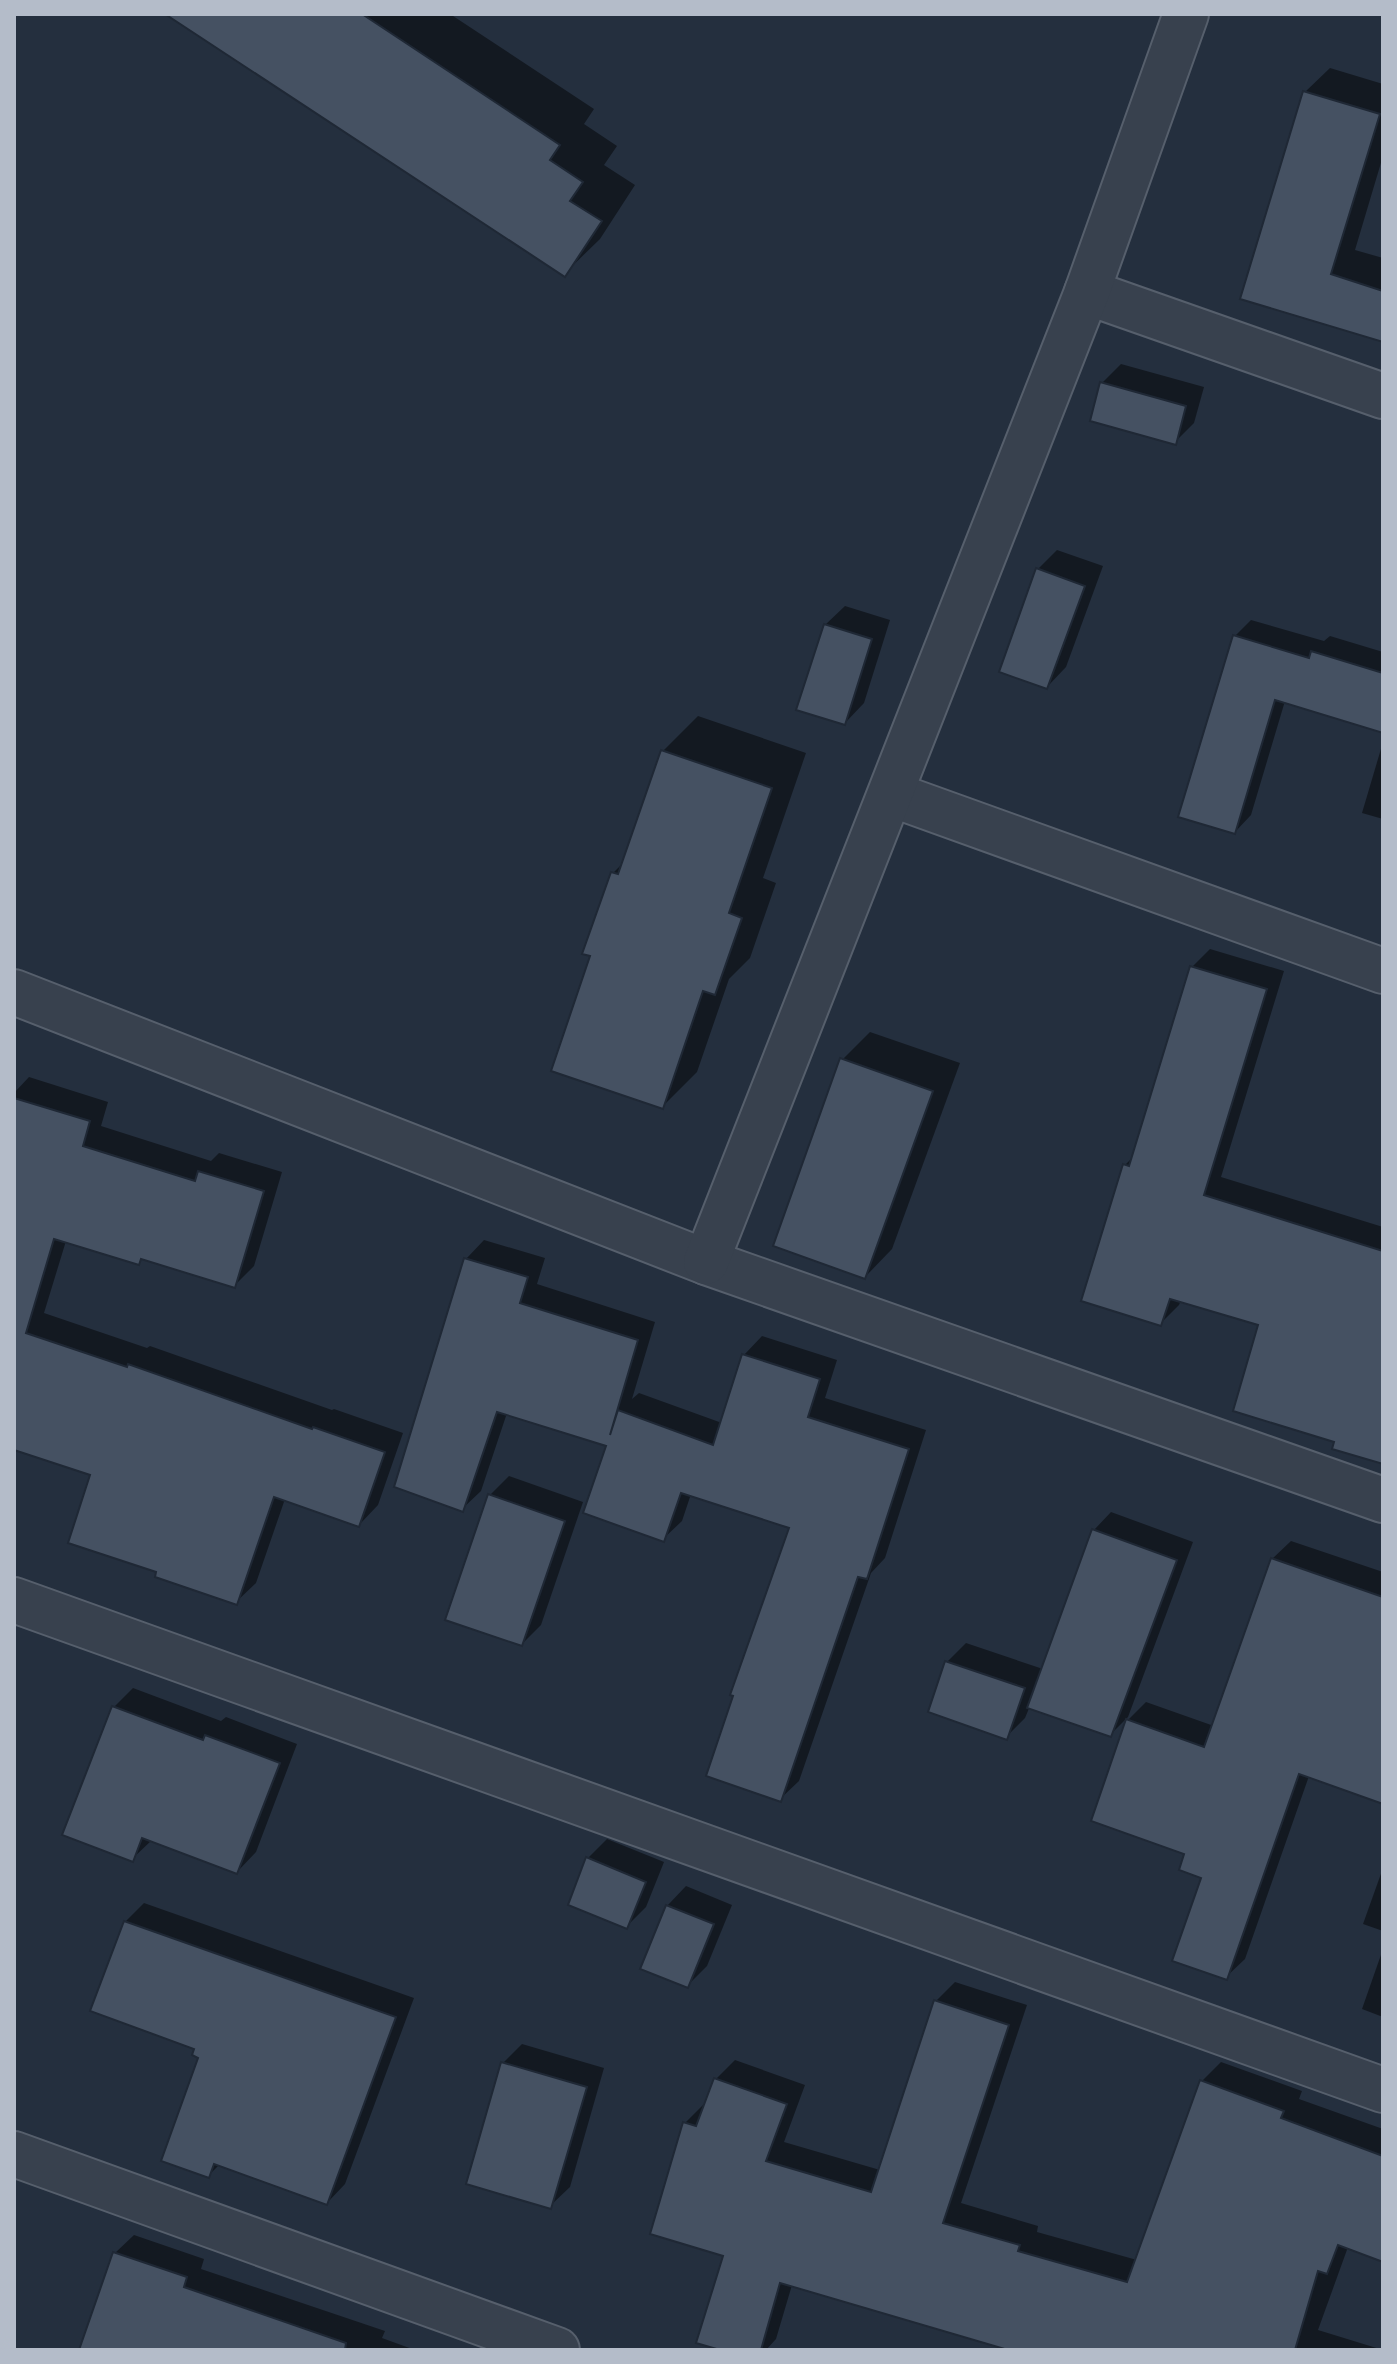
<svg xmlns="http://www.w3.org/2000/svg" width="1397" height="2364" font-family="Montserrat,sans-serif">
<style>
.shadow{fill:#0007}
.building{fill:#455162;stroke:#1f2835;stroke-width:2}
.lines{fill:none;stroke-linecap:round;stroke-linejoin:round}
.street-casing{stroke:#565f6c;stroke-width:48}
.street{stroke:#38414e;stroke-width:44}
</style>
<rect width="100%" height="100%" fill="#242f3e"/>
<g class="shadow">
<path d="M 169,14 L 450,14 L 594,109 L 584,124 L 617,146 L 604,165 L 635,185 L 600,239 L 564,274 Z"/>
<path d="M 1330,68 L 1383,84 L 1383,156 L 1355,250 L 1383,258 L 1383,340 L 1243,297 L 1305,92 Z"/>
<path d="M 1121,364 L 1204,387 L 1194,423 L 1175,442 L 1102,383 Z"/>
<path d="M 1057,550 L 1103,566 L 1066,667 L 1047,687 L 1038,569 Z"/>
<path d="M 845,606 L 890,620 L 864,703 L 845,723 L 825,625 Z"/>
<path d="M 1251,620 L 1324,641 L 1330,636 L 1383,652 L 1383,712 L 1285,701 L 1251,815 L 1235,832 L 1235,636 Z"/>
<path d="M 698,716 L 806,753 L 763,878 L 776,883 L 750,958 L 729,979 L 697,1072 L 662,1107 L 593,955 L 613,873 L 625,861 L 663,751 Z"/>
<path d="M 1383,742 L 1383,819 L 1362,813 Z"/>
<path d="M 1210,949 L 1284,971 L 1221,1177 L 1383,1227 L 1383,1462 L 1336,1441 L 1260,1323 L 1181,1300 L 1179,1305 L 1161,1323 L 1125,1165 L 1134,1156 L 1192,967 Z"/>
<path d="M 870,1032 L 960,1063 L 892,1249 L 865,1277 L 842,1060 Z"/>
<path d="M 29,1077 L 108,1102 L 101,1126 L 211,1161 L 219,1153 L 282,1172 L 254,1266 L 234,1286 L 143,1258 L 139,1262 L 66,1241 L 44,1313 L 147,1348 L 150,1346 L 332,1410 L 334,1409 L 403,1433 L 378,1505 L 359,1525 L 285,1499 L 256,1583 L 236,1602 L 159,1571 L 92,1474 L 14,1448 L 14,1093 Z"/>
<path d="M 484,1240 L 545,1258 L 537,1284 L 655,1322 L 632,1399 L 639,1393 L 722,1423 L 744,1355 L 762,1336 L 837,1360 L 825,1398 L 926,1430 L 885,1558 L 871,1573 L 799,1781 L 780,1799 L 792,1527 L 691,1494 L 682,1521 L 663,1539 L 609,1444 L 507,1413 L 481,1491 L 462,1509 L 466,1259 Z"/>
<path d="M 509,1476 L 583,1502 L 541,1625 L 522,1644 L 490,1495 Z"/>
<path d="M 1111,1512 L 1193,1542 L 1128,1717 L 1111,1734 L 1030,1706 L 1025,1718 L 1006,1737 L 947,1662 L 966,1643 L 1043,1669 L 1094,1530 Z"/>
<path d="M 1291,1541 L 1383,1572 L 1383,1802 L 1309,1776 L 1245,1959 L 1226,1977 L 1204,1877 L 1187,1853 L 1128,1720 L 1146,1702 L 1214,1726 L 1272,1559 Z"/>
<path d="M 133,1688 L 221,1721 L 226,1717 L 297,1744 L 256,1852 L 237,1872 L 152,1840 L 132,1859 L 114,1707 Z"/>
<path d="M 607,1839 L 664,1862 L 646,1907 L 627,1926 L 588,1858 Z"/>
<path d="M 1383,1868 L 1383,1931 L 1363,1924 Z"/>
<path d="M 686,1886 L 732,1905 L 707,1966 L 688,1985 L 667,1906 Z"/>
<path d="M 144,1903 L 414,1998 L 345,2184 L 327,2203 L 220,2164 L 208,2176 L 201,2056 L 125,1922 Z"/>
<path d="M 1383,1949 L 1383,2017 L 1362,2009 Z"/>
<path d="M 955,1982 L 1027,2005 L 961,2203 L 1038,2226 L 1037,2232 L 1137,2260 L 1202,2081 L 1221,2062 L 1302,2091 L 1299,2099 L 1383,2129 L 1383,2259 L 1348,2247 L 1318,2330 L 1383,2350 L 1015,2350 L 792,2285 L 776,2339 L 766,2350 L 727,2350 L 726,2254 L 685,2123 L 705,2103 L 716,2079 L 735,2060 L 805,2085 L 784,2142 L 880,2170 L 936,2001 Z"/>
<path d="M 522,2044 L 604,2068 L 570,2187 L 550,2206 L 503,2063 Z"/>
<path d="M 134,2235 L 204,2259 L 201,2269 L 385,2331 L 382,2338 L 415,2350 L 81,2350 L 115,2253 Z"/>
</g>
<g class="building">
<path d="M 165,14 L 362,14 L 560,145 L 550,160 L 583,182 L 570,201 L 602,221 L 565,277 Z"/>
<path d="M 1303,91 L 1380,114 L 1331,274 L 1383,291 L 1383,342 L 1240,299 Z"/>
<path d="M 1100,382 L 1186,406 L 1176,445 L 1090,421 Z"/>
<path d="M 1036,568 L 1085,586 L 1047,689 L 999,672 Z"/>
<path d="M 824,624 L 872,639 L 845,725 L 796,710 Z"/>
<path d="M 1233,635 L 1309,658 L 1311,651 L 1383,673 L 1383,733 L 1275,700 L 1235,834 L 1178,817 Z"/>
<path d="M 661,750 L 772,788 L 729,913 L 742,918 L 715,995 L 703,991 L 663,1109 L 551,1071 L 590,956 L 582,954 L 611,872 L 618,874 Z"/>
<path d="M 1190,966 L 1267,989 L 1204,1195 L 1383,1251 L 1383,1464 L 1332,1449 L 1334,1442 L 1233,1411 L 1258,1325 L 1170,1299 L 1161,1326 L 1081,1301 L 1123,1164 L 1129,1166 Z"/>
<path d="M 840,1058 L 933,1091 L 865,1279 L 773,1246 Z"/>
<path d="M 14,1098 L 90,1121 L 83,1146 L 195,1181 L 198,1171 L 264,1191 L 235,1288 L 141,1259 L 139,1265 L 54,1239 L 26,1333 L 127,1367 L 128,1364 L 312,1429 L 313,1427 L 385,1452 L 359,1527 L 274,1497 L 237,1605 L 155,1577 L 156,1572 L 68,1543 L 90,1475 L 14,1450 Z"/>
<path d="M 464,1258 L 528,1277 L 520,1303 L 638,1340 L 610,1435 L 618,1410 L 713,1445 L 742,1354 L 820,1379 L 808,1417 L 909,1449 L 867,1579 L 858,1577 L 781,1802 L 706,1776 L 733,1696 L 730,1695 L 789,1528 L 681,1493 L 664,1542 L 583,1513 L 606,1446 L 497,1412 L 463,1512 L 394,1487 Z"/>
<path d="M 488,1494 L 565,1521 L 522,1646 L 445,1620 Z"/>
<path d="M 1092,1529 L 1177,1560 L 1111,1737 L 1027,1708 Z"/>
<path d="M 1271,1558 L 1383,1597 L 1383,1804 L 1299,1774 L 1227,1980 L 1172,1961 L 1201,1878 L 1179,1870 L 1184,1854 L 1091,1821 L 1126,1719 L 1204,1747 Z"/>
<path d="M 945,1661 L 1025,1688 L 1007,1740 L 928,1712 Z"/>
<path d="M 112,1706 L 203,1740 L 205,1735 L 280,1763 L 237,1874 L 142,1838 L 133,1862 L 62,1835 Z"/>
<path d="M 586,1857 L 646,1882 L 627,1929 L 568,1905 Z"/>
<path d="M 666,1905 L 714,1924 L 688,1988 L 640,1969 Z"/>
<path d="M 124,1921 L 396,2017 L 327,2205 L 214,2164 L 209,2178 L 161,2161 L 198,2058 L 192,2055 L 194,2049 L 90,2011 Z"/>
<path d="M 934,2000 L 1009,2025 L 943,2223 L 1020,2245 L 1018,2251 L 1127,2282 L 1200,2080 L 1284,2111 L 1281,2118 L 1383,2156 L 1383,2262 L 1338,2245 L 1327,2274 L 1318,2271 L 1295,2350 L 1008,2350 L 780,2283 L 761,2350 L 720,2350 L 696,2343 L 723,2256 L 650,2234 L 683,2122 L 696,2126 L 714,2078 L 787,2104 L 766,2161 L 871,2192 Z"/>
<path d="M 501,2062 L 587,2087 L 551,2209 L 466,2184 Z"/>
<path d="M 113,2252 L 187,2277 L 184,2287 L 346,2343 L 345,2350 L 79,2350 Z"/>
</g>
<g class="lines">
<defs>
<g id="street">
<path d="M 1087,292 L 1383,396"/>
<path d="M 891,794 L 1383,971"/>
<path d="M 14,992 L 706,1262 L 1383,1500"/>
<path d="M 706,1262 L 1087,292 L 1186,14"/>
<path d="M 14,1600 L 1383,2090"/>
<path d="M 14,2154 L 557,2350"/>
</g>
</defs>
<use href="#street" class="street-casing"/>
<use href="#street" class="street"/>
</g>
<rect width="1397" height="2364" fill="none" stroke="#b4bcc9" stroke-width="32"/>
</svg>
